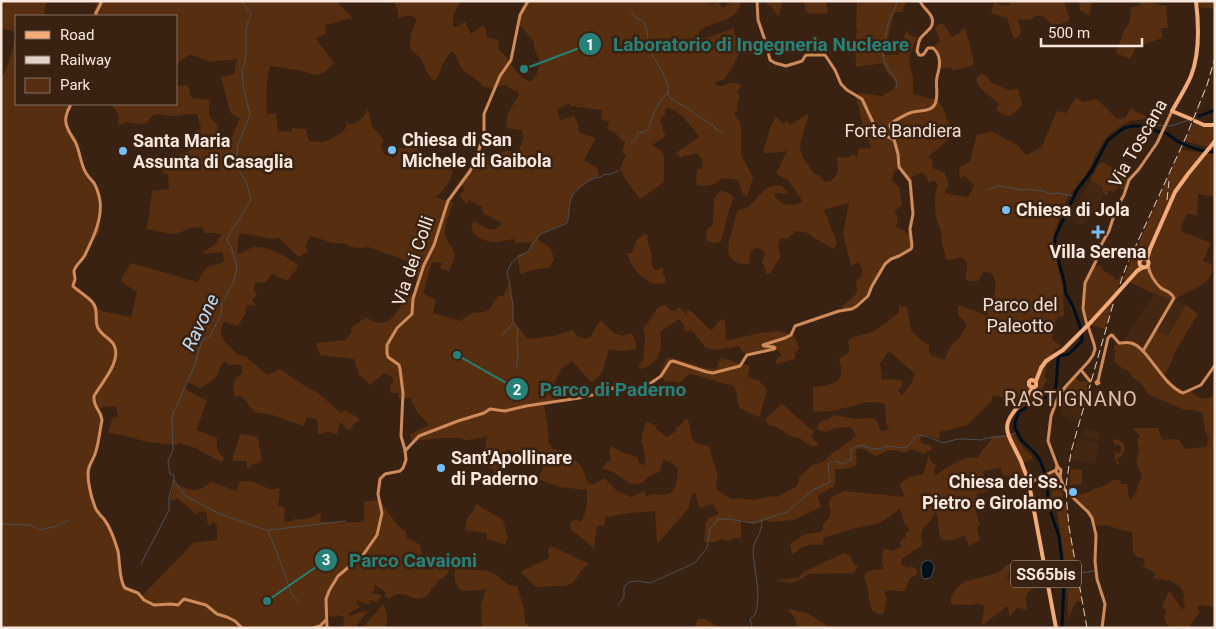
<svg xmlns="http://www.w3.org/2000/svg" width="1216" height="629" font-family="Roboto,sans-serif">
<style>
.built{fill:#442712}
.green{fill:#572e0f;fill-rule:evenodd}
.water{fill:#000f1c;stroke:#4a5056}
.lines{fill:none;stroke-linecap:round;stroke-linejoin:round}
.stream{stroke:#4a5056;stroke-width:1}
.canal{stroke:#000f1c;stroke-width:2.5}
.river{stroke:#000f1c;stroke-width:3}
.secondary{stroke:#d08b5b;stroke-width:3}
.primary{stroke:#f3ab7a;stroke-width:4}
.rail{stroke:#e3d2c6;stroke-width:1;stroke-dasharray:8 4;stroke-linecap:butt}
.primary-bridge{stroke:#f3ab7a;stroke-width:4}
.poi-dot{fill:#77bff7;stroke:#3a2212;stroke-width:2}
.labels{text-anchor:middle;stroke-width:5;stroke-linejoin:round;paint-order:stroke}
.shield{fill:#3a2212;stroke:#bfada0;stroke-width:1}
.shield-label{font-size:16px;font-weight:bold;fill:#f8e8dd}
.park-label{font-size:18px;fill:#f2e0d4;stroke:#3a2212}
.poi-label{font-size:18px;font-weight:bold;fill:#f8e8dd;stroke:#3a2212;text-anchor:start}
.street-label{font-size:18px;fill:#f8e8dd;stroke:#3a2212}
.water-label{font-size:19px;font-style:italic;fill:#bfe0fb;stroke:#3a2212}
.quarter-label{font-size:20px;letter-spacing:1px;fill:#dfbfab;stroke:#3a2212}
.leader{fill:none;stroke:#268179;stroke-width:2}
.callout-dot{fill:#268179;stroke:#3a2212;stroke-width:2}
.mark-label{font-size:15px;text-anchor:middle;font-weight:bold;fill:#fff}
.callout-label{font-size:19px;text-anchor:middle;font-weight:bold;fill:#268179;stroke:#3a2212;stroke-width:5;stroke-linejoin:round;paint-order:stroke}
</style>
<rect width="100%" height="100%" fill="#3a2212"/>
<g class="built">
<path d="M 1215,49 L 1215,65 L 1212,75 L 1208,87 L 1195,119 L 1192,118 L 1208,79 Z"/>
<path d="M 1091,181 L 1103,188 L 1101,207 L 1095,210 L 1083,224 L 1077,224 L 1072,212 Z"/>
<path d="M 1098,224 L 1102,232 L 1104,233 L 1100,240 L 1093,234 L 1090,229 Z"/>
<path d="M 1155,294 L 1183,303 L 1186,305 L 1168,336 L 1143,350 L 1123,343 L 1132,327 Z"/>
<path d="M 1067,406 L 1082,411 L 1080,420 L 1074,418 L 1073,420 L 1061,415 L 1062,409 Z"/>
<path d="M 1084,429 L 1100,432 L 1098,440 L 1082,437 Z"/>
<path d="M 1078,439 L 1098,443 L 1095,464 L 1071,458 Z"/>
</g>
<g class="green">
<path d="M 1,1 L 48,1 C 44,6 45,11 45,16 L 16,16 L 16,32 L 15,31 L 1,29 Z"/>
<path d="M 98,1 L 337,1 L 352,18 L 325,25 L 326,34 L 318,37 L 316,39 L 334,63 L 324,73 L 317,75 L 311,74 L 298,70 L 270,66 C 266,82 266,97 267,114 L 276,113 L 278,131 L 291,132 L 292,128 L 304,129 L 306,130 L 309,141 C 313,142 318,142 322,142 C 328,141 341,134 344,130 C 347,126 347,126 346,122 L 350,124 C 359,123 364,117 368,109 L 372,126 L 383,139 L 383,142 L 381,145 L 384,154 L 393,158 L 398,154 L 399,148 L 408,148 L 411,142 L 413,142 L 418,151 L 425,154 L 427,158 C 435,160 436,161 443,165 C 447,168 450,169 453,172 C 449,182 445,191 435,197 L 446,201 L 453,202 C 450,212 444,223 445,234 C 446,241 451,245 454,252 C 456,258 451,266 449,271 L 440,268 L 442,263 L 432,262 L 423,293 L 436,300 L 433,313 L 460,321 L 472,313 L 484,312 L 489,310 L 498,296 L 503,296 L 509,283 L 510,290 L 511,291 L 511,295 L 513,304 L 514,322 L 528,339 L 553,336 L 573,330 C 575,335 577,336 582,338 C 594,342 593,326 601,321 C 611,330 616,340 631,333 L 635,339 L 637,349 C 627,351 619,352 609,349 L 602,373 L 592,383 L 572,361 L 561,369 L 549,394 L 559,402 L 544,405 L 547,422 L 549,440 L 548,442 L 553,449 L 562,451 L 576,461 L 582,467 L 587,481 L 589,482 L 589,484 L 594,484 L 604,478 L 617,491 L 631,497 L 645,491 L 646,496 C 652,494 657,494 663,495 C 677,495 677,479 678,469 L 669,461 L 667,462 L 664,459 C 661,463 662,466 660,470 C 658,474 653,473 650,476 C 647,478 645,481 641,483 C 627,490 618,468 602,469 L 606,463 L 611,460 L 611,457 L 609,453 L 611,446 L 621,452 L 637,457 C 639,462 640,465 645,465 C 646,446 636,441 647,422 L 657,426 L 656,429 L 667,437 L 676,431 L 675,427 L 680,426 L 685,419 L 687,419 C 692,427 689,439 697,443 C 701,445 706,445 710,447 L 711,455 L 718,475 L 716,484 L 717,489 L 721,493 L 732,499 L 737,498 L 754,500 L 772,496 L 777,497 L 797,486 L 799,478 L 812,465 L 823,462 L 835,451 L 839,449 L 856,436 L 851,427 L 834,428 L 826,432 L 819,430 L 817,428 C 820,418 823,422 829,419 C 831,417 832,416 834,415 C 843,417 854,419 863,419 C 867,418 871,417 875,419 C 879,422 879,427 880,431 L 889,430 L 886,422 L 885,404 L 876,402 L 867,402 L 857,405 L 831,411 L 813,412 L 813,387 C 833,385 847,383 839,359 C 847,352 852,355 848,342 C 853,334 861,336 869,333 C 880,329 890,319 899,312 L 899,306 L 907,307 L 911,330 L 921,340 L 929,345 L 929,351 L 931,355 L 944,360 L 950,347 L 960,337 L 966,327 L 966,323 L 958,315 L 958,307 L 959,306 L 962,306 L 987,316 C 988,312 987,307 989,304 C 990,302 991,302 992,301 C 997,293 997,279 991,273 L 983,272 L 978,281 L 970,281 L 965,279 L 967,267 L 966,261 L 961,257 L 951,260 L 946,259 L 942,243 L 941,229 C 934,221 933,194 938,185 L 934,180 L 928,183 L 927,178 L 922,172 L 910,178 L 908,177 L 900,168 L 894,171 L 892,181 L 899,187 L 902,204 L 901,206 L 895,211 L 898,220 L 896,227 L 903,230 L 912,236 L 913,247 L 888,261 L 883,268 L 882,273 L 873,285 L 870,295 L 852,310 L 843,311 L 842,307 L 856,294 L 857,290 L 856,280 L 862,276 L 862,268 L 858,262 L 851,266 L 843,233 L 849,203 L 837,206 L 824,210 L 837,243 L 834,249 L 812,237 L 808,233 L 796,231 L 787,239 L 780,238 L 778,246 L 780,252 L 780,258 L 770,273 L 767,274 L 762,262 L 765,254 L 762,249 L 756,248 L 750,252 L 749,264 C 722,265 727,245 733,227 C 735,221 735,216 737,211 C 741,209 745,209 748,207 C 760,198 762,185 780,185 L 788,192 L 787,194 L 777,193 L 774,194 C 780,206 791,207 803,202 L 789,181 L 778,175 L 776,173 L 787,151 L 770,153 L 764,153 L 763,151 L 766,143 L 770,128 L 776,116 L 783,124 L 787,121 L 790,125 L 808,114 L 808,117 L 801,141 L 800,150 L 804,159 L 814,174 L 819,175 L 825,182 C 838,182 839,168 837,158 L 838,157 L 846,158 L 854,154 L 857,159 L 858,149 L 872,148 L 864,132 L 856,96 L 859,93 L 882,96 L 894,89 L 896,83 L 888,74 L 882,63 C 878,63 876,64 872,65 C 866,66 866,64 859,67 L 856,66 L 855,42 L 857,31 L 856,25 L 857,1 L 906,1 L 902,12 L 897,12 L 894,14 L 884,53 L 886,55 L 898,55 L 906,31 L 908,32 L 911,36 L 917,37 L 910,55 L 909,64 L 913,76 L 913,94 L 931,99 L 936,98 L 944,110 L 946,118 L 951,126 L 947,141 L 928,157 L 929,158 L 932,159 L 933,163 L 932,166 L 934,169 L 936,169 L 945,173 L 949,185 L 945,192 L 948,194 L 968,197 L 974,186 L 974,185 L 965,176 L 960,178 L 959,172 L 960,167 L 970,162 L 973,148 L 977,135 L 991,132 L 997,134 L 1003,138 L 1016,144 L 1026,155 L 1041,148 L 1057,111 L 1066,113 L 1076,98 L 1084,102 L 1095,99 L 1098,100 L 1116,118 L 1119,119 L 1126,117 L 1131,108 L 1136,112 L 1151,118 C 1144,120 1136,119 1128,122 C 1123,124 1117,129 1112,132 C 1100,142 1096,155 1090,168 C 1084,179 1076,186 1069,196 C 1063,205 1052,236 1053,247 L 1063,288 L 1064,316 L 1059,317 L 1059,314 L 1054,326 L 1052,339 L 1061,346 C 1054,350 1051,355 1050,363 L 1047,364 L 1044,378 L 1047,380 L 1040,392 L 1042,393 L 1015,413 L 1014,409 L 1016,400 L 993,395 L 991,402 L 967,425 L 946,431 L 941,430 L 940,433 L 939,439 C 933,437 923,431 920,440 L 922,443 L 932,446 L 931,450 L 926,452 L 925,454 L 910,449 C 902,456 900,449 891,450 C 885,450 882,455 876,456 C 869,454 864,445 856,450 C 855,455 858,461 856,466 L 844,469 L 835,469 C 836,494 834,483 818,496 L 821,507 L 794,520 L 770,522 L 767,520 L 755,524 L 741,520 L 741,538 L 734,538 L 729,541 L 722,539 L 716,542 L 704,542 L 706,523 L 708,518 L 719,514 L 713,504 L 699,508 L 695,492 L 691,497 L 688,509 L 657,544 L 655,511 L 629,513 L 606,517 L 604,525 L 597,526 L 594,548 C 586,542 579,535 571,530 L 570,526 L 572,521 L 576,520 L 580,522 C 588,513 587,501 587,490 L 559,487 L 538,479 L 544,465 L 508,449 L 496,473 L 492,469 L 483,465 L 487,437 L 468,440 L 464,440 L 459,438 L 441,438 L 421,440 L 413,442 L 409,435 L 429,425 L 417,412 L 411,401 L 412,398 L 399,398 L 398,393 L 391,393 L 390,385 L 394,381 L 391,376 L 384,373 L 370,385 L 359,374 L 354,359 L 320,355 L 316,343 L 346,340 L 352,331 L 351,328 L 366,317 C 389,334 398,311 407,293 L 413,294 L 418,278 L 405,275 L 407,261 L 368,247 L 360,248 L 350,247 L 345,243 L 333,243 L 311,236 C 307,241 304,245 308,252 L 298,257 C 292,249 285,245 279,238 L 273,239 L 241,233 L 239,234 L 237,253 C 244,255 247,248 255,247 C 270,246 287,257 299,266 L 288,280 L 282,279 L 272,274 L 265,283 L 255,282 L 254,290 L 257,295 L 252,300 L 256,306 L 248,305 L 245,310 L 246,313 L 238,326 L 225,322 L 222,325 L 221,336 L 226,343 L 237,354 L 246,357 L 252,362 L 267,375 L 280,369 L 308,388 L 318,393 L 341,413 L 345,410 L 360,419 C 357,423 353,422 352,428 L 347,430 L 343,424 L 339,423 L 337,434 L 328,432 L 317,435 L 318,424 L 317,420 L 307,417 L 303,426 L 272,415 L 254,412 L 244,399 L 240,396 L 235,397 C 234,393 233,388 234,383 C 236,374 247,375 240,365 L 229,365 L 225,361 C 219,366 219,374 214,379 C 210,383 204,386 200,388 L 187,382 L 185,387 L 189,391 L 207,401 L 196,430 L 217,438 C 216,447 217,452 224,458 L 222,462 L 219,461 L 195,448 L 180,443 L 176,445 L 147,442 L 122,435 L 108,433 L 113,417 L 118,417 L 116,406 L 104,407 L 98,409 L 102,418 L 96,453 L 91,462 L 89,482 L 97,511 L 104,518 L 116,544 L 122,582 L 126,588 L 142,596 L 193,543 L 217,540 C 217,533 219,526 213,521 L 211,525 L 208,525 L 206,512 C 201,510 199,512 196,515 L 192,510 L 177,498 L 175,500 L 170,500 L 174,482 C 189,491 197,494 211,482 L 236,491 L 240,481 C 246,482 250,480 256,483 C 268,487 266,491 280,488 L 278,505 L 285,508 L 284,521 L 291,522 L 293,519 C 303,521 313,518 321,512 L 320,521 C 327,523 354,522 363,522 L 364,520 L 364,502 L 379,500 C 388,511 394,524 406,532 L 407,538 C 410,540 415,541 418,544 C 422,547 421,552 422,556 C 425,563 438,564 445,565 L 449,569 C 448,576 443,578 437,581 L 437,584 C 431,587 431,593 426,596 C 416,604 409,593 399,594 C 395,594 392,597 388,599 L 385,596 L 385,592 L 376,585 L 374,586 L 375,591 L 371,592 L 371,593 L 382,595 L 377,602 L 369,600 L 370,604 L 365,604 L 358,600 L 357,601 L 356,604 L 361,607 L 349,613 L 349,616 L 360,612 L 368,611 L 359,622 L 356,628 L 343,628 L 344,617 L 338,615 L 335,617 L 328,616 L 326,628 L 1,628 L 1,78 C 9,68 13,47 16,34 L 16,104 L 68,104 L 66,113 L 67,130 L 73,135 L 86,172 L 96,184 L 98,196 L 97,222 L 100,223 C 101,230 99,234 95,239 L 91,240 L 88,248 L 74,270 L 73,287 L 88,296 L 101,311 L 131,317 L 137,292 L 123,283 L 121,280 L 131,263 L 198,282 C 205,265 207,267 224,262 L 223,254 L 221,252 L 205,254 L 203,252 L 216,244 L 220,236 L 222,234 L 214,233 L 205,233 L 202,227 L 191,228 L 178,233 L 170,234 L 146,229 L 149,216 L 152,191 L 169,189 L 168,175 L 162,172 C 170,157 174,157 189,151 L 195,139 L 195,132 L 201,128 L 197,114 C 190,113 183,115 176,116 C 165,117 151,108 148,123 L 138,124 L 127,122 L 119,125 L 118,123 L 119,116 L 113,106 L 113,104 L 176,104 L 176,86 L 185,85 L 189,87 L 190,94 L 192,98 L 210,100 C 208,116 207,115 218,125 L 216,136 L 211,145 L 219,149 L 228,150 C 232,139 233,131 240,119 L 230,112 L 221,77 L 234,74 L 237,59 L 209,62 L 204,59 L 199,58 L 189,54 L 176,65 L 176,16 L 123,16 L 119,15 L 117,16 L 92,16 ZM 889,351 L 915,374 L 911,384 L 902,395 L 898,391 L 902,386 L 902,380 L 882,379 L 880,363 Z"/>
<path d="M 386,1 L 461,1 L 453,15 L 453,26 L 456,27 L 465,22 L 471,34 L 483,25 L 486,29 L 487,37 L 492,39 L 499,40 L 498,48 C 501,52 504,54 507,58 C 512,67 521,79 531,82 L 535,77 L 538,71 L 539,59 L 535,51 L 534,42 L 521,26 L 518,25 L 521,13 L 529,1 L 707,1 L 710,5 L 716,3 L 719,3 L 723,8 L 732,1 L 741,1 C 738,23 712,20 699,31 L 699,36 L 700,38 L 704,39 L 734,28 L 734,34 L 741,41 C 742,50 732,71 725,78 C 722,81 718,81 714,83 C 723,92 727,78 741,85 L 737,93 L 740,98 L 737,104 L 737,111 L 734,113 L 741,125 L 741,154 L 753,178 L 747,197 L 743,194 L 738,180 C 734,179 726,177 721,179 C 719,181 717,183 714,184 C 709,186 702,186 697,185 L 696,182 L 697,170 L 700,169 L 703,166 L 702,159 L 697,153 L 687,156 L 685,155 L 681,158 L 676,153 L 699,137 C 692,127 679,108 666,108 L 665,114 L 660,120 L 665,135 L 662,139 L 652,145 L 660,150 L 664,156 L 664,182 L 640,199 L 625,179 L 620,169 L 626,155 L 622,152 L 625,142 C 617,137 617,132 607,129 L 609,121 L 601,120 L 602,110 L 571,106 L 569,103 L 557,109 L 560,120 L 574,116 L 579,127 L 578,132 L 596,138 L 584,160 L 597,168 L 599,175 L 576,190 L 571,198 L 569,214 L 566,222 L 541,234 L 537,239 C 548,246 551,245 554,260 L 548,268 C 539,268 530,270 522,274 L 520,272 L 517,255 L 527,252 L 532,244 L 532,242 L 515,243 L 514,239 C 507,240 500,242 494,242 C 483,241 469,235 472,223 L 476,222 C 487,229 490,233 501,225 L 501,222 L 484,214 L 482,207 L 469,200 L 466,204 L 459,195 L 465,190 L 461,183 L 469,172 L 477,155 L 494,158 C 502,150 508,149 518,153 L 523,139 L 522,130 L 507,128 C 504,115 513,106 519,95 L 517,92 L 505,85 L 493,88 L 483,87 C 479,80 470,76 464,71 C 459,66 457,58 454,52 L 451,52 L 443,63 L 438,76 L 436,79 L 433,80 L 428,74 L 421,59 L 410,48 L 411,33 L 416,22 L 416,18 C 409,14 405,16 398,19 L 398,11 L 394,2 L 386,3 Z"/>
<path d="M 766,1 L 783,1 L 779,15 L 778,16 L 772,7 L 767,4 Z"/>
<path d="M 804,1 L 826,1 L 828,13 L 817,14 L 808,13 L 806,11 Z"/>
<path d="M 1012,1 L 1064,1 L 1070,21 L 1060,24 L 1051,24 L 1043,16 L 1035,16 L 1030,20 L 1019,19 L 1018,21 L 1021,30 L 1020,35 L 1015,39 L 1013,37 L 1007,18 L 991,13 L 994,2 C 999,5 1003,6 1009,5 Z"/>
<path d="M 1079,1 L 1096,1 L 1091,4 L 1090,13 L 1088,15 L 1080,10 Z"/>
<path d="M 1140,1 C 1150,1 1157,5 1166,6 L 1168,28 L 1162,28 L 1162,38 L 1136,47 L 1130,59 L 1116,53 L 1124,30 L 1129,24 L 1131,8 L 1133,7 L 1140,5 Z"/>
<path d="M 1198,1 L 1215,1 L 1215,9 L 1199,7 Z"/>
<path d="M 939,24 L 943,24 L 948,30 L 950,35 L 952,37 C 955,36 962,30 965,28 L 973,58 L 974,65 L 952,71 L 951,67 L 940,69 L 940,59 L 933,47 L 940,41 L 935,28 Z"/>
<path d="M 982,74 L 986,76 L 993,84 L 995,84 L 1008,90 L 1017,89 L 1019,90 L 1019,95 L 1022,102 L 1021,107 L 1010,116 C 1003,116 1001,112 996,110 L 999,104 L 980,88 L 976,81 L 978,76 Z"/>
<path d="M 1193,123 L 1205,127 L 1215,127 L 1215,138 L 1207,147 L 1185,141 Z"/>
<path d="M 1180,149 L 1188,151 L 1215,154 L 1215,197 L 1198,194 L 1197,215 L 1187,214 L 1182,224 L 1181,231 L 1211,243 L 1203,261 L 1212,264 C 1216,287 1186,289 1174,301 L 1155,294 L 1123,279 Z"/>
<path d="M 1103,162 L 1124,176 L 1131,177 L 1125,190 L 1119,187 L 1114,192 L 1109,190 L 1107,196 L 1103,193 L 1103,188 L 1090,180 L 1100,163 Z"/>
<path d="M 721,190 L 730,194 L 734,198 L 729,210 L 721,241 C 716,244 711,243 706,241 L 707,229 L 713,225 L 714,199 Z"/>
<path d="M 644,234 L 648,235 L 647,238 L 652,256 L 651,264 L 655,270 L 658,270 L 662,268 L 664,269 L 662,273 L 665,276 L 666,283 C 662,283 658,285 654,283 C 641,279 630,266 627,253 L 632,253 C 633,247 638,237 644,234 Z"/>
<path d="M 1095,265 L 1102,267 L 1101,269 L 1114,277 L 1116,280 L 1119,279 L 1120,275 L 1122,276 L 1113,301 L 1106,329 L 1093,326 L 1090,323 L 1083,308 L 1086,284 Z"/>
<path d="M 663,305 L 665,305 C 669,309 670,311 675,311 L 679,307 L 686,314 L 689,309 L 711,331 L 721,319 L 725,321 L 726,339 L 728,340 L 761,333 L 778,331 L 792,334 L 797,341 L 799,349 L 795,353 L 795,359 L 777,364 C 774,358 779,358 782,355 L 777,350 L 751,355 L 742,352 L 739,346 L 718,350 L 706,348 L 691,330 L 686,332 L 683,329 L 685,326 L 679,319 L 660,332 C 660,337 662,344 661,348 C 658,360 650,368 639,369 L 639,366 L 641,364 L 640,362 L 643,361 L 645,337 L 643,328 C 651,322 653,309 663,305 Z"/>
<path d="M 1186,305 L 1198,314 L 1172,357 L 1173,359 L 1164,375 L 1172,385 L 1183,393 L 1190,390 C 1199,399 1206,402 1215,394 L 1215,607 L 1201,605 L 1197,607 L 1200,612 L 1196,617 L 1190,625 L 1190,628 L 1169,628 L 1164,619 L 1166,610 L 1162,608 L 1169,591 L 1182,609 L 1185,608 L 1183,601 L 1184,595 L 1181,588 L 1176,584 L 1171,581 L 1153,578 L 1155,575 L 1154,572 L 1143,567 L 1145,560 C 1142,558 1136,557 1134,554 C 1132,551 1133,536 1132,532 L 1121,530 L 1106,525 L 1094,526 L 1092,517 L 1075,499 L 1077,498 L 1077,495 L 1089,492 L 1096,488 L 1104,486 L 1113,480 L 1120,480 L 1121,484 L 1127,484 L 1129,499 L 1131,500 L 1135,494 L 1142,475 L 1136,462 L 1139,451 L 1137,439 L 1140,437 L 1133,428 L 1158,428 L 1161,437 L 1163,440 L 1173,439 L 1179,440 L 1185,449 L 1206,447 L 1209,440 L 1205,431 L 1203,416 L 1201,412 L 1193,410 L 1185,410 L 1149,395 L 1139,381 L 1134,379 L 1128,371 L 1123,369 L 1114,361 L 1115,353 L 1114,346 C 1127,339 1132,344 1143,350 L 1156,331 L 1168,336 Z"/>
<path d="M 668,357 L 710,369 L 716,369 L 721,358 L 750,366 L 748,373 L 748,377 L 759,381 L 767,390 L 760,416 L 758,417 L 739,408 L 736,390 L 732,385 C 717,383 704,376 689,374 L 682,381 L 678,383 L 672,381 L 665,382 L 660,373 C 664,368 664,361 668,357 Z"/>
<path d="M 1075,377 L 1080,382 L 1086,381 L 1088,382 L 1086,387 L 1088,388 L 1083,405 L 1082,405 L 1080,410 L 1066,406 L 1062,409 L 1056,407 L 1056,410 L 1054,410 L 1056,405 L 1058,405 L 1059,403 L 1058,402 L 1059,400 L 1062,402 L 1065,397 L 1061,394 Z"/>
<path d="M 782,404 L 814,432 L 811,436 L 819,445 L 814,447 L 811,446 L 799,438 L 791,436 L 776,427 L 768,424 L 766,421 L 766,418 Z"/>
<path d="M 1013,433 L 1025,450 L 1032,456 L 1033,459 L 1022,463 L 1025,476 L 1011,477 L 1003,475 L 1001,468 L 983,471 L 986,484 L 991,489 C 985,494 980,491 977,494 L 975,510 L 980,525 L 978,526 L 977,529 L 980,540 L 969,546 L 965,536 C 956,538 949,543 941,539 C 937,530 940,519 935,512 L 930,522 L 923,528 L 921,537 L 922,544 L 921,546 L 902,559 L 901,564 L 907,568 C 912,565 914,568 918,571 L 916,575 L 910,578 C 903,596 907,591 889,590 L 885,592 L 887,600 C 884,604 887,610 882,615 C 864,613 872,590 864,578 L 867,571 L 884,569 C 881,561 882,556 884,548 L 893,551 L 902,546 L 900,543 L 903,538 L 906,537 L 906,533 L 908,531 L 910,531 L 904,522 L 900,509 L 880,523 L 855,528 L 824,538 L 823,545 C 817,544 808,544 802,547 C 798,549 796,553 792,555 L 790,544 L 805,534 L 819,532 L 823,530 L 823,525 L 831,515 L 829,501 L 833,496 L 844,491 L 905,497 L 899,484 L 909,477 L 923,474 L 929,455 L 932,463 L 937,465 L 934,470 L 935,476 C 947,468 962,455 978,458 C 981,449 990,445 992,436 L 999,436 Z"/>
<path d="M 240,434 L 258,437 L 262,461 L 251,465 L 250,469 L 247,468 L 247,465 L 246,461 L 233,461 L 233,457 Z"/>
<path d="M 1117,439 L 1123,443 L 1125,449 L 1122,456 L 1117,458 L 1119,464 L 1116,464 L 1117,463 L 1115,459 L 1115,452 L 1117,452 L 1118,454 C 1122,451 1122,446 1118,444 L 1115,446 L 1113,440 Z"/>
<path d="M 1071,469 L 1082,470 L 1082,483 L 1081,484 L 1069,485 Z"/>
<path d="M 1050,472 C 1061,474 1062,483 1062,493 L 1063,492 L 1063,502 L 1066,505 L 1082,601 L 1076,602 L 1068,619 L 1067,575 L 1056,506 L 1051,507 L 1051,505 L 1052,487 L 1048,473 Z"/>
<path d="M 476,504 L 503,520 L 508,539 L 506,540 L 506,545 L 487,539 L 486,533 L 465,530 L 467,518 L 473,511 Z"/>
<path d="M 553,547 L 589,564 C 582,568 580,573 576,579 C 571,587 558,586 550,586 C 546,586 542,588 538,587 C 530,584 527,577 520,572 L 549,558 L 548,551 L 549,548 Z"/>
<path d="M 844,553 C 854,557 850,557 854,565 L 856,565 L 858,567 L 853,573 L 809,574 L 799,580 L 790,583 L 778,581 L 783,579 L 798,578 L 805,571 Z"/>
<path d="M 455,560 L 466,565 L 473,570 L 483,570 L 487,571 L 495,574 L 508,585 L 517,586 L 524,609 L 525,623 L 528,624 L 528,628 L 482,628 L 481,604 L 486,590 C 479,589 472,591 466,591 C 451,590 455,570 455,560 Z"/>
<path d="M 1008,564 L 1010,565 L 1010,570 L 1007,577 C 1013,586 1023,582 1033,581 L 1036,583 L 1035,588 C 1021,594 1027,600 1027,611 L 1020,608 L 1017,608 L 1011,615 L 1009,615 L 1008,607 L 1006,607 L 984,624 L 982,624 L 984,606 C 978,602 975,605 968,605 C 962,605 956,605 951,604 L 950,599 L 956,589 L 963,582 L 997,573 C 1003,571 1003,566 1008,564 Z"/>
<path d="M 382,605 L 384,605 L 387,615 L 387,624 L 383,628 L 361,628 L 366,624 Z"/>
<path d="M 790,609 L 809,614 L 830,628 L 796,628 C 798,620 793,615 788,611 Z"/>
<path d="M 698,619 L 706,619 L 708,621 L 721,628 L 694,628 Z"/>
</g>
<path class="water" d="M 928,560 C 937,563 934,572 930,578 L 924,579 L 922,577 L 921,567 L 923,562 Z"/>
<g class="lines">
<g class="stream">
<path d="M 240,1 L 246,7 L 251,14 L 246,28 L 246,54 L 245,62 L 242,69 L 243,84 L 250,115 L 238,144 L 236,160 L 240,172 L 247,184 L 251,200 L 231,232 L 227,239 L 228,243 L 231,246 L 237,267 L 233,284 L 222,303 L 221,315 L 210,336 L 202,340 L 194,367 L 187,382 L 186,386 L 185,386 L 177,406 L 174,410 L 172,418 L 173,450 L 168,461 L 170,474 L 174,475 L 174,480 L 184,495 L 218,513 L 268,531 L 276,550 L 292,595 L 299,602"/>
<path d="M 631,13 L 636,18 L 643,21 L 647,30 L 649,50 L 662,71 L 668,85 L 668,92 C 660,102 656,107 651,120 C 649,124 650,129 646,131 C 645,132 639,133 638,133 L 634,141 L 631,143"/>
<path d="M 896,87 L 897,81 L 886,65 L 883,57 L 883,48 L 889,20 L 895,8 L 897,1"/>
<path d="M 668,93 L 671,99 L 691,110 L 692,112 L 714,126 L 715,129 L 723,132"/>
<path d="M 1146,126 L 1152,125 L 1171,126 L 1189,120"/>
<path d="M 987,190 L 999,186 L 1022,190 L 1027,189 L 1043,191 L 1050,194 L 1057,193 L 1074,196"/>
<path d="M 502,336 L 513,323"/>
<path d="M 517,368 L 516,365 L 518,359 L 517,338 L 518,329 L 513,322 L 513,304 L 511,295 L 511,291 L 507,272 L 511,264 L 519,256 L 526,253 L 530,249 L 532,244 L 541,234 L 567,223 C 570,215 568,207 571,199 C 573,191 587,181 595,178 C 600,177 600,178 605,174 C 611,176 614,171 619,171"/>
<path d="M 1011,435 L 1017,432"/>
<path d="M 834,461 L 844,464 L 851,460 L 851,449 L 861,445 L 869,448 L 879,449 L 888,446 L 902,448 L 908,446 L 917,435 L 926,436 L 943,443 L 958,439 L 967,439 L 981,440 L 987,438 L 1005,436"/>
<path d="M 1,524 L 30,525 L 39,530 L 57,526 L 69,520"/>
<path d="M 269,530 L 345,521"/>
<path d="M 141,564 L 169,510 L 169,497 L 174,480"/>
<path d="M 1063,572 L 1066,575 L 1075,574"/>
<path d="M 1080,573 L 1094,571"/>
<path d="M 618,605 L 624,597 L 624,587 L 629,582 L 639,581 L 650,583 L 695,563 L 707,548 L 710,528 L 715,524 L 717,519 L 728,519 L 753,523 L 787,512 L 813,490 L 830,482 L 828,464 L 831,461"/>
<path d="M 750,628 L 752,626 L 750,619 L 755,615 C 762,594 754,572 753,550 C 755,538 762,534 762,521"/>
</g>
<path class="canal" d="M 1199,116 L 1215,110"/>
<path class="river" d="M 1062,628 L 1064,580 L 1059,536 L 1051,513 L 1048,500 L 1047,479 L 1040,460 L 1034,452 L 1022,441 L 1015,428 L 1015,422 L 1019,412 L 1032,404 L 1041,402 L 1053,391 L 1056,387 L 1058,359 L 1060,356 L 1069,354 L 1082,341 L 1082,332 L 1073,306 L 1066,294 L 1064,281 L 1055,246 L 1055,237 L 1077,190 L 1092,170 L 1108,140 L 1124,128 L 1133,126 L 1146,126 C 1151,131 1158,131 1165,133 C 1170,135 1174,139 1179,142 C 1189,147 1203,152 1215,152"/>
<g class="secondary">
<path d="M 757,1 L 758,20 L 768,49 L 769,56 L 770,60 L 775,63 L 786,66 L 799,62 L 802,61 L 806,55 L 825,55 L 835,70 L 841,84 L 847,90 L 862,99 L 876,129 L 882,134 L 894,140"/>
<path d="M 96,16 L 96,13 L 102,1"/>
<path d="M 71,104 C 67,112 63,120 68,129 C 70,135 75,139 77,146 C 80,154 81,164 85,171 C 87,176 91,179 94,183 C 97,188 99,195 100,201 C 102,221 93,238 85,255 C 82,261 75,265 74,271 C 74,274 75,276 75,279 C 75,281 73,284 73,286 C 74,288 90,298 93,303 C 99,311 94,320 98,328 C 102,336 110,338 114,345 C 122,361 102,382 94,396 C 93,409 101,409 102,420 C 100,430 99,441 96,451 C 95,456 92,460 90,465 C 85,474 91,497 95,507 C 97,512 100,515 104,519 C 110,527 115,541 118,551 C 120,561 119,581 125,588 L 138,593 L 144,600 L 154,605 L 171,604 L 178,605 L 184,599 L 206,605 L 217,614 L 227,617 L 235,621 L 242,628"/>
<path d="M 1087,325 L 1083,309 L 1085,283 L 1096,261 L 1101,245 L 1109,231 L 1116,209 L 1124,195 L 1129,180 L 1139,169 L 1157,143 L 1172,111"/>
<path d="M 1088,326 L 1094,344 L 1095,349 L 1093,355 L 1089,361 L 1066,386 L 1058,397 L 1051,416 L 1048,441 L 1057,465 L 1056,472 L 1060,477 L 1065,490 L 1088,512 L 1092,518 L 1096,535 L 1095,561 L 1097,579 L 1105,604 L 1102,628"/>
<path d="M 1143,351 L 1174,298 C 1171,291 1167,292 1161,288 C 1155,283 1149,273 1148,265"/>
<path d="M 1081,370 L 1090,381"/>
<path d="M 1098,381 L 1108,338 L 1111,335 L 1112,335 L 1119,343 C 1123,343 1127,342 1131,343 C 1148,347 1161,384 1183,393 L 1201,385 L 1215,365"/>
<path d="M 1098,381 L 1099,383 L 1097,384 L 1096,382 Z"/>
<path d="M 405,451 L 419,436 L 458,421 L 484,413 L 490,409 L 505,411 L 526,406 L 579,398 L 601,393 L 613,388 L 626,391 L 641,390 L 661,376 L 670,362 L 673,361 L 707,372 L 713,373 L 740,366 L 747,355 L 774,349 L 775,348 L 774,347 L 764,346 L 763,345 L 785,338 L 791,335 L 795,326 L 839,311 L 852,309 L 857,306 L 868,296 L 872,286 L 885,264 L 891,259 L 899,256 L 911,249 L 912,246 L 910,229 L 913,214 L 910,181 L 899,167 L 898,154 L 890,125 C 893,121 908,113 913,112 C 921,110 931,112 935,104 C 939,96 935,85 937,77 C 940,66 942,56 933,48 L 928,48 C 925,51 925,56 919,55 L 917,51 C 918,47 918,43 920,39 C 924,32 935,29 932,18 C 930,12 923,8 920,1"/>
<path d="M 1057,466 L 1061,470 L 1060,477"/>
<path d="M 1031,484 L 1035,480 L 1056,470"/>
<path d="M 313,628 L 320,626 L 326,620"/>
<path d="M 327,628 L 326,599 L 329,591 L 338,576 L 363,555 L 377,535 L 382,513 L 378,494 L 380,479 L 385,474 L 400,471 L 403,468 L 406,460 L 405,450 L 401,436 L 403,393 L 400,369 L 399,365 L 388,357 L 387,353 L 387,345 L 397,328 L 412,314 L 413,299 L 418,283 L 424,265 L 434,245 L 448,201 L 470,171 L 477,157 L 484,132 L 484,114 L 500,76 L 511,60 L 520,15 L 528,1"/>
</g>
<g class="primary">
<path d="M 1191,119 L 1172,111 C 1178,100 1186,88 1191,76 C 1200,53 1199,26 1196,1"/>
<path d="M 1195,121 L 1204,125 L 1215,125"/>
<circle cx="1144" cy="263" r="4.5"/>
<path d="M 1147,259 L 1150,249 L 1175,192 L 1188,174 L 1215,141"/>
<path d="M 1120,290 L 1137,271 L 1143,267"/>
<path d="M 1091,322 L 1112,299"/>
<path d="M 1036,381 L 1041,368 L 1046,361"/>
<path d="M 1029,479 C 1024,473 1023,464 1019,457 C 1006,430 999,426 1023,401 C 1028,396 1030,390 1036,386 L 1036,381 L 1031,380 L 1029,382 L 1029,385 L 1031,387 L 1033,387"/>
<path d="M 1025,480 L 1028,479 L 1030,480 L 1031,483 L 1030,485 L 1027,487 L 1024,484 L 1026,476"/>
<path d="M 1030,485 L 1030,489 L 1056,628"/>
</g>
<g class="rail">
<path d="M 1167,200 L 1169,181"/>
<path d="M 1120,284 L 1126,267 L 1186,137 L 1207,85 L 1215,58"/>
<path d="M 1087,628 L 1069,527 L 1067,506 L 1066,486 L 1071,452 L 1114,301"/>
</g>
<g class="primary-bridge">
<path d="M 1112,299 L 1120,290"/>
<path d="M 1046,361 L 1063,350 L 1091,322"/>
</g>
</g>
<g class="poi-dot">
<circle cx="392" cy="150" r="5"/>
<circle cx="123" cy="151" r="5"/>
<circle cx="1006" cy="210" r="5"/>
<path d="M1095.5 224.5h5v5h5v5h-5v5h-5v-5h-5v-5h5z"/>
<circle cx="441" cy="468" r="5"/>
<circle cx="1073" cy="492" r="5"/>
</g>
<g class="labels">
<rect class="shield" x="1011" y="560.5" width="70" height="27" rx="4"/>
<g class="shield-label">
<text x="1046" y="580">SS65bis</text>
</g>
<g class="park-label">
<text x="903" y="137">Forte Bandiera</text>
<text x="1020" y="311">Parco del<tspan x="1020" dy="21">Paleotto</tspan></text>
</g>
<g class="poi-label">
<text x="402" y="146">Chiesa di San<tspan x="402" dy="21">Michele di Gaibola</tspan></text>
<text x="133" y="147">Santa Maria<tspan x="133" dy="21">Assunta di Casaglia</tspan></text>
<text x="1016" y="216">Chiesa di Jola</text>
<text x="1098" y="258" text-anchor="middle">Villa Serena</text>
<text x="451" y="464">Sant'Apollinare<tspan x="451" dy="21">di Paderno</tspan></text>
<text x="1063" y="488" text-anchor="end">Chiesa dei Ss.<tspan x="1063" dy="21">Pietro e Girolamo</tspan></text>
</g>
<g class="street-label">
<text transform="translate(1138 143) rotate(-60)" y="6">Via Toscana</text>
<text transform="translate(413 261) rotate(-71)" y="6">Via dei Colli</text>
</g>
<g class="water-label">
<text transform="translate(200 322) rotate(-64)" y="7">Ravone</text>
</g>
<g class="quarter-label">
<text x="1071" y="406">RASTIGNANO</text>
</g>
</g>
<path class="leader" d="M524 69L590 44M457 355L517 389M267 601L326 560"/>
<g class="callout-dot">
<circle cx="524" cy="69" r="5"/>
<circle cx="457" cy="355" r="5"/>
<circle cx="267" cy="601" r="5"/>
<circle cx="590" cy="44" r="12"/>
<circle cx="517" cy="389" r="12"/>
<circle cx="326" cy="560" r="12"/>
</g>
<g class="mark-label">
<text x="590" y="50">1</text>
<text x="517" y="395">2</text>
<text x="326" y="565">3</text>
</g>
<g class="callout-label">
<text x="761" y="51">Laboratorio di Ingegneria Nucleare</text>
<text x="613" y="396">Parco di Paderno</text>
<text x="413" y="567">Parco Cavaioni</text>
</g>
<rect width="1216" height="629" fill="none" stroke="#f8e8dd" stroke-width="5"/>
<rect x="15" y="15" width="162" height="90" fill="#3a2212" stroke="#867163"/>
<rect x="25" y="31" width="25" height="8" fill="#f3ab7a" stroke="#867163"/>
<text x="60" y="40" font-size="15" fill="#f8e8dd">Road</text>
<rect x="25" y="56" width="25" height="8" fill="#e3d2c6" stroke="#867163"/>
<text x="60" y="65" font-size="15" fill="#f8e8dd">Railway</text>
<rect x="25" y="78" width="25" height="15" fill="#572e0f" stroke="#867163"/>
<text x="60" y="90" font-size="15" fill="#f8e8dd">Park</text>
<path d="M1041 38v8h101v-8" fill="none" stroke="#f8e8dd" stroke-width="2.5"/>
<text x="1048" y="38" font-size="15" fill="#f8e8dd" stroke="#3a2212" stroke-width="4" paint-order="stroke">500 m</text>
</svg>
